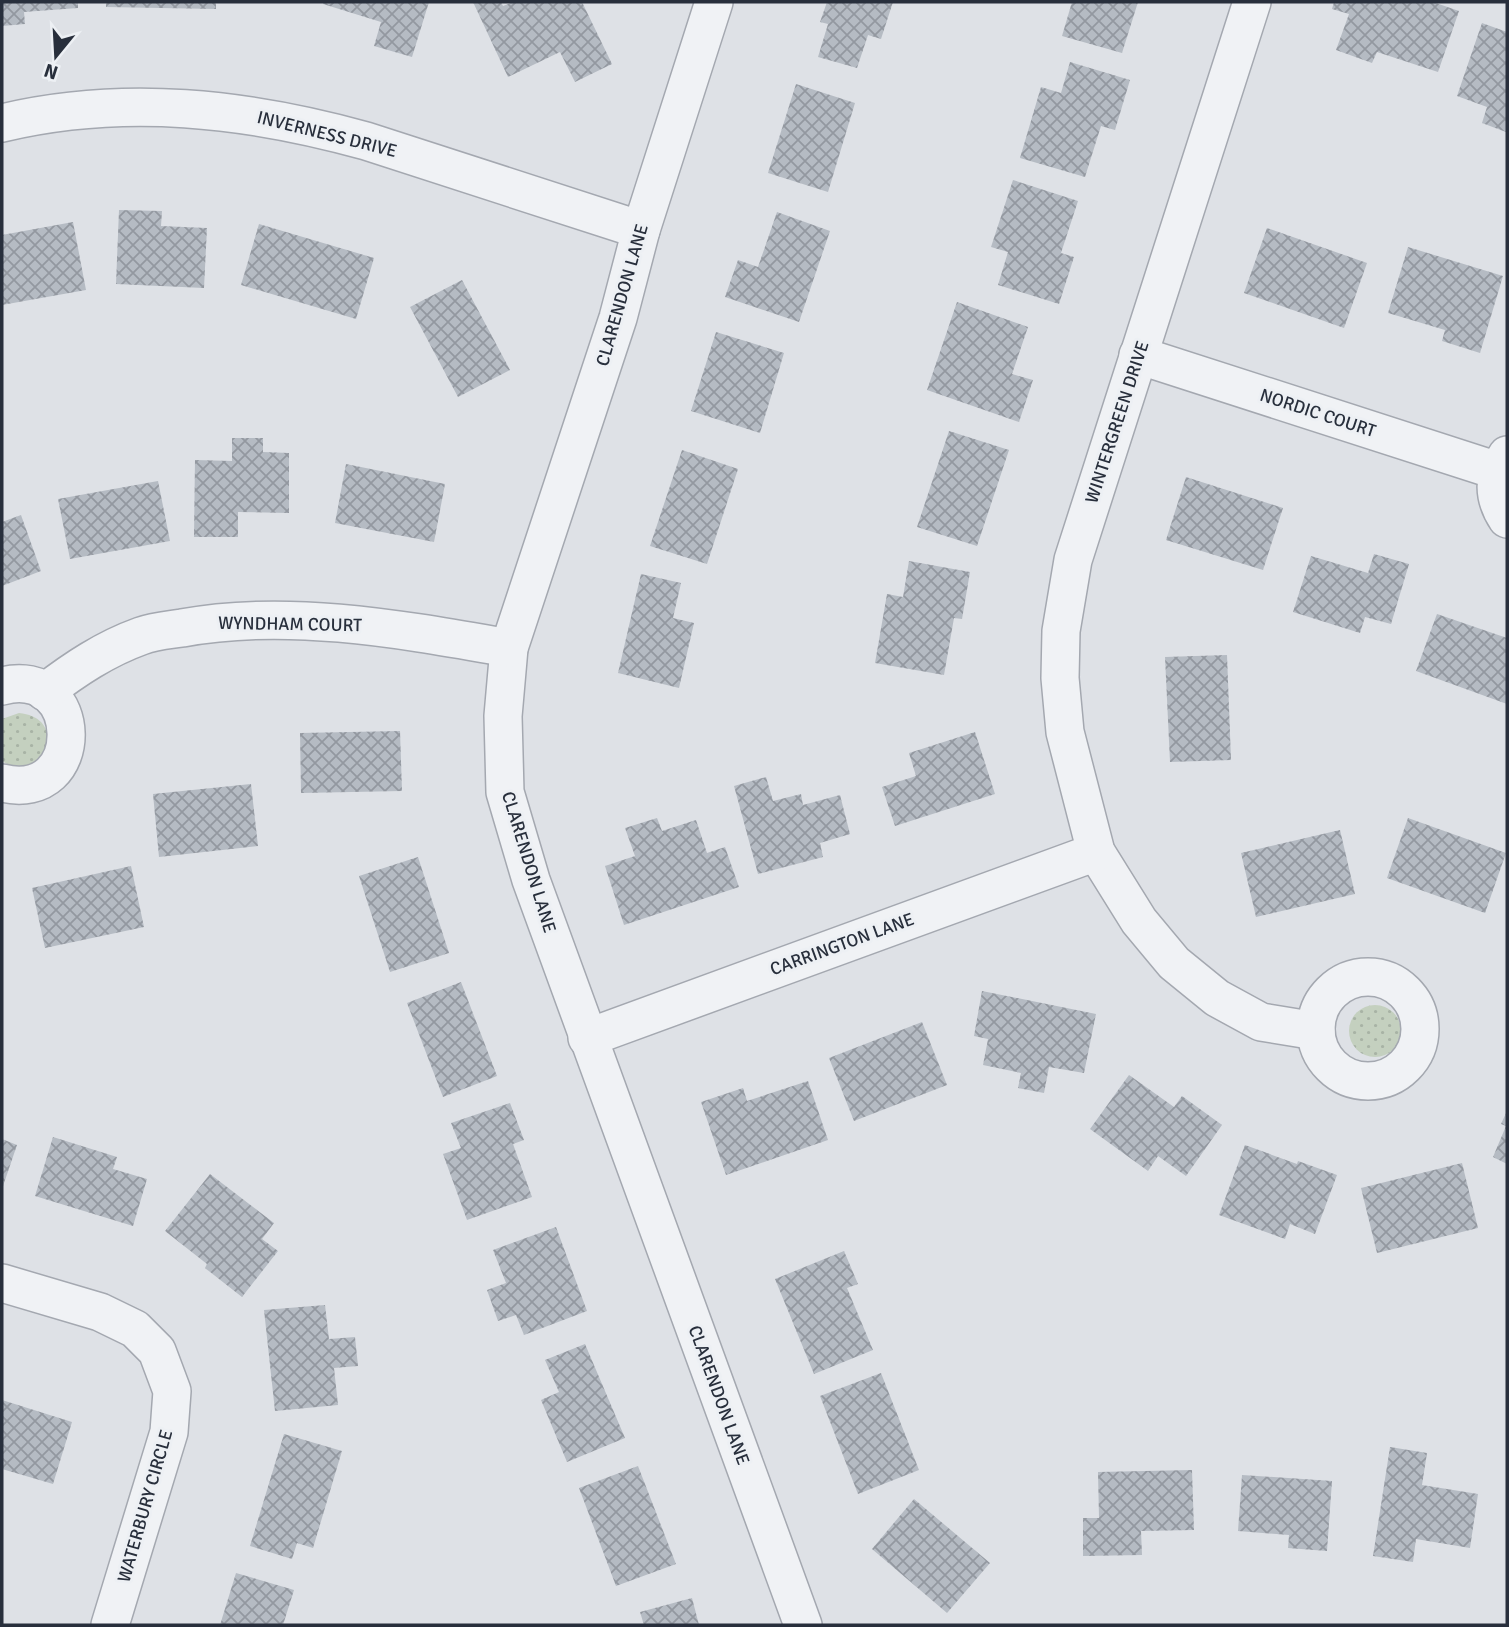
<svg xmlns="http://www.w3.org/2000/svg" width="1509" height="1627" font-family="Signika,sans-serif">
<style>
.grass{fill:url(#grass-dots)}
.building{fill:url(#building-cross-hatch)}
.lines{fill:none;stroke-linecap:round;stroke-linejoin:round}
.street-casing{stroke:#a4a8b0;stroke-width:40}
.street{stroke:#f0f2f5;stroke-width:37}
.labels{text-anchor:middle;stroke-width:6;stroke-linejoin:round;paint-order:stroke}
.street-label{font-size:18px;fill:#282f3c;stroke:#edf0f4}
</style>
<defs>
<pattern id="grass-dots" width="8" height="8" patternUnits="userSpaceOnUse" patternTransform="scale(1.75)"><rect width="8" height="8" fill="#c4d0bf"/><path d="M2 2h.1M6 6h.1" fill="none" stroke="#a8b3a5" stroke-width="1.8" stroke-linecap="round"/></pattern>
<pattern id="building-cross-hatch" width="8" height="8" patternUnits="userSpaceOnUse" patternTransform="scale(1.75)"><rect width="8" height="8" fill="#b5bbc3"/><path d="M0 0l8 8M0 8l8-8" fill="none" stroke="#9398a0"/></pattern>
</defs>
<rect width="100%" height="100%" fill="#dee1e6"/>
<g class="grass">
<path d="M 19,713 C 72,718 43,789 2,761 L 2,719 Z"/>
<circle cx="1375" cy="1031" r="26"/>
</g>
<g class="building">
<path d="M 2,2 L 78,2 L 78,8 L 24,12 L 25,24 L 2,26 Z"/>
<path d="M 106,2 L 216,2 L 216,9 L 106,7 Z"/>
<path d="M 323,2 L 429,2 L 412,57 L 374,46 L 381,22 L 323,4 Z"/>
<path d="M 473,2 L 501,2 L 503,6 L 513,2 L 582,2 L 612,64 L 575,82 L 560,52 L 508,77 Z"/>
<path d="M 827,2 L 893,2 L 881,39 L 868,35 L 857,68 L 818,57 L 828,24 L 820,22 Z"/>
<path d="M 1072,2 L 1138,2 L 1122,53 L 1062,36 Z"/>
<path d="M 1334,2 L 1433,2 L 1459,11 L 1438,72 L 1377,52 L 1372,63 L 1336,50 L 1349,14 L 1332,9 Z"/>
<path d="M 1482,23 L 1507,32 L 1506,132 L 1482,123 L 1487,107 L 1457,96 Z"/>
<path d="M 1070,62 L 1130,80 L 1115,130 L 1101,126 L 1085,177 L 1020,158 L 1041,87 L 1061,93 Z"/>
<path d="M 796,84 L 855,103 L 828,192 L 768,173 Z"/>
<path d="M 1013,180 L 1078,201 L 1061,253 L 1074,257 L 1059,304 L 998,285 L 1008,252 L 991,247 Z"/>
<path d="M 119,210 L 162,211 L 161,226 L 207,228 L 204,288 L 116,284 Z"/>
<path d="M 777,212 L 830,231 L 799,322 L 725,297 L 738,260 L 758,267 Z"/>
<path d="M 73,222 L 86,290 L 2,305 L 2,235 Z"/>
<path d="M 259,224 L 374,258 L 356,319 L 241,285 Z"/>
<path d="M 1267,228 L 1367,263 L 1344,328 L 1244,293 Z"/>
<path d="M 1408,247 L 1503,276 L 1480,353 L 1442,341 L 1445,330 L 1388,313 Z"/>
<path d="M 462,280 L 510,370 L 458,397 L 410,307 Z"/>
<path d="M 957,302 L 1028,327 L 1012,374 L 1033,380 L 1019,422 L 927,390 Z"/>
<path d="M 716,332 L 784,353 L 760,433 L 691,411 Z"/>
<path d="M 949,431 L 1009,450 L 977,546 L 917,527 Z"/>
<path d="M 232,438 L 263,438 L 263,452 L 289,453 L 289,513 L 238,512 L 238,537 L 194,537 L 195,460 L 232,461 Z"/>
<path d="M 682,450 L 738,469 L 707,564 L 650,546 Z"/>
<path d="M 346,464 L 445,484 L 434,542 L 335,523 Z"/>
<path d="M 1186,477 L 1283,508 L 1263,570 L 1166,540 Z"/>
<path d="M 158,481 L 170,541 L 70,559 L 58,499 Z"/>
<path d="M 21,515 L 41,571 L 2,586 L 2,522 Z"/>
<path d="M 1374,554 L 1409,564 L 1391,624 L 1365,617 L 1360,633 L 1293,612 L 1311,556 L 1368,573 Z"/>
<path d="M 909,561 L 970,572 L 962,619 L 954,618 L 944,675 L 875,663 L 887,594 L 903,597 Z"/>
<path d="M 641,574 L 681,583 L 673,618 L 694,623 L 679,688 L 618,673 Z"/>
<path d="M 1437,614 L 1507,638 L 1507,704 L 1416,671 Z"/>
<path d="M 1227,655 L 1231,760 L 1170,762 L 1165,657 Z"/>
<path d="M 400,731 L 402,791 L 301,793 L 300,733 Z"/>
<path d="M 975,732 L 995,794 L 895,826 L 882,787 L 916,776 L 909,753 Z"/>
<path d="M 766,777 L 773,801 L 801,794 L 803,805 L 840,795 L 850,834 L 820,843 L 823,857 L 758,874 L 734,786 Z"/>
<path d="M 251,784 L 258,846 L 159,857 L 153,794 Z"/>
<path d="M 657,818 L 662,831 L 696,820 L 707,853 L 725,847 L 739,887 L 624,925 L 605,866 L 635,856 L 625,828 Z"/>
<path d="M 1408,818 L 1506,853 L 1485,913 L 1387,878 Z"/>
<path d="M 1340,830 L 1355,894 L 1256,917 L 1241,853 Z"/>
<path d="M 418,857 L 449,953 L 390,972 L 359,876 Z"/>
<path d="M 131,866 L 144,927 L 45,948 L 32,888 Z"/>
<path d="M 461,982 L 497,1076 L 443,1097 L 407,1003 Z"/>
<path d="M 982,991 L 1096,1014 L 1084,1073 L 1049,1067 L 1044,1093 L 1018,1088 L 1021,1073 L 983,1065 L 988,1039 L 974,1036 Z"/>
<path d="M 922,1022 L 947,1085 L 854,1121 L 829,1058 Z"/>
<path d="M 1129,1075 L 1174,1107 L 1182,1096 L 1222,1125 L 1186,1176 L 1158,1156 L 1148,1171 L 1090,1129 Z"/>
<path d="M 808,1081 L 828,1140 L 726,1175 L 701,1102 L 743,1088 L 747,1101 Z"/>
<path d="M 510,1103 L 524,1140 L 513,1144 L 532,1197 L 467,1220 L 443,1154 L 461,1148 L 451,1123 Z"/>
<path d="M 1507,1111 L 1507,1164 L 1493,1157 L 1506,1126 L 1501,1124 Z"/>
<path d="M 53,1137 L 117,1157 L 113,1169 L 147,1179 L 133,1226 L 35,1196 Z"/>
<path d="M 2,1139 L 17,1145 L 2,1189 Z"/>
<path d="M 1245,1145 L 1297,1164 L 1298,1161 L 1337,1175 L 1315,1234 L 1290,1224 L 1285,1239 L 1219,1215 Z"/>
<path d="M 1462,1163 L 1478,1228 L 1377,1253 L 1361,1188 Z"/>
<path d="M 210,1174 L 274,1223 L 262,1239 L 278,1251 L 242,1297 L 205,1268 L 207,1264 L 165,1231 Z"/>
<path d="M 556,1227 L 587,1311 L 524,1335 L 516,1315 L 498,1321 L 487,1290 L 506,1283 L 493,1250 Z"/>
<path d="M 844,1251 L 858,1284 L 847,1288 L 873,1350 L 814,1374 L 775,1279 Z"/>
<path d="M 325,1305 L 329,1339 L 355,1337 L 358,1366 L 334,1368 L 338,1405 L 275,1411 L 264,1310 Z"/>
<path d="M 585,1344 L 625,1438 L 567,1462 L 541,1400 L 559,1392 L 545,1360 Z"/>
<path d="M 881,1373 L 919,1470 L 858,1494 L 820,1396 Z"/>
<path d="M 2,1400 L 72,1422 L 53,1484 L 2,1469 Z"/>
<path d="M 284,1434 L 342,1451 L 313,1548 L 297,1543 L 292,1559 L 250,1546 Z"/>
<path d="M 1390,1447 L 1427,1453 L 1422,1485 L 1478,1494 L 1470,1548 L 1416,1539 L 1413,1562 L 1373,1556 Z"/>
<path d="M 638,1466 L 676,1564 L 616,1586 L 579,1488 Z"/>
<path d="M 1192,1470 L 1194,1530 L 1141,1531 L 1142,1555 L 1083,1556 L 1083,1518 L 1099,1518 L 1098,1472 Z"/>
<path d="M 1242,1475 L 1332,1481 L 1327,1551 L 1288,1548 L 1289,1535 L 1238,1531 Z"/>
<path d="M 914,1499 L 990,1563 L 947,1613 L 872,1549 Z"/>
<path d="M 236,1573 L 294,1590 L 283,1625 L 220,1625 Z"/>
<path d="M 692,1598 L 699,1625 L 644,1625 L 640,1612 Z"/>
</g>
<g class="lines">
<defs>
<g id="street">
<path d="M 714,2 L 641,230 L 618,318 L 509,648 L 503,716 L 505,792 L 531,880 L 803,1625"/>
<path d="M 1252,2 L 1073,560 L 1061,631 L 1060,678 L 1065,732 L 1096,852 L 1139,921 L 1174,963 L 1217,998 L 1261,1022 L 1316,1031"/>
<path d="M 2,123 C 124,94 247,108 366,141 L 641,230"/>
<path d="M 1138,355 L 1498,471"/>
<path d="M 1507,455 C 1492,476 1493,498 1507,519"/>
<path d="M 2,686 C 86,664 89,804 2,783"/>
<path d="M 45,692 C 75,669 105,649 141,636 C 154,631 169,630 182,628 C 288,608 405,630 509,648"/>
<circle cx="1368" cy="1029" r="52"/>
<path d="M 587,1038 L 1096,852"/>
<path d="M 2,1283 L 100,1312 L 135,1329 L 157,1351 L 172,1391 L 169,1432 L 110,1625"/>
</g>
</defs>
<use href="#street" class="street-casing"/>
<use href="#street" class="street"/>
</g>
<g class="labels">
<g class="street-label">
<text transform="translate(327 134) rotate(14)" y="6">INVERNESS DRIVE</text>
<text transform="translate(622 295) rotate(-74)" y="6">CLARENDON LANE</text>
<text transform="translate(1318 413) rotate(18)" y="6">NORDIC COURT</text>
<text transform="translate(1117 422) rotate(-72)" y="6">WINTERGREEN DRIVE</text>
<text transform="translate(290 624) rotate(1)" y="6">WYNDHAM COURT</text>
<text transform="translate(529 862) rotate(73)" y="6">CLARENDON LANE</text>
<text transform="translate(842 944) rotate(-20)" y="6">CARRINGTON LANE</text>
<text transform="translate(719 1395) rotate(70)" y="6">CLARENDON LANE</text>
<text transform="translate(145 1506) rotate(-74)" y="6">WATERBURY CIRCLE</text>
</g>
</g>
<rect width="1509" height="1627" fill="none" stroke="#282f3c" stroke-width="7"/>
<g transform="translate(56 56) rotate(198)" stroke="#edf0f4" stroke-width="5" paint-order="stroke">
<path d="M0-5L12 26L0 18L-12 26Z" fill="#282f3c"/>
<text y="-10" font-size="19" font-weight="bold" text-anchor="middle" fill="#282f3c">N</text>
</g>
</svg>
